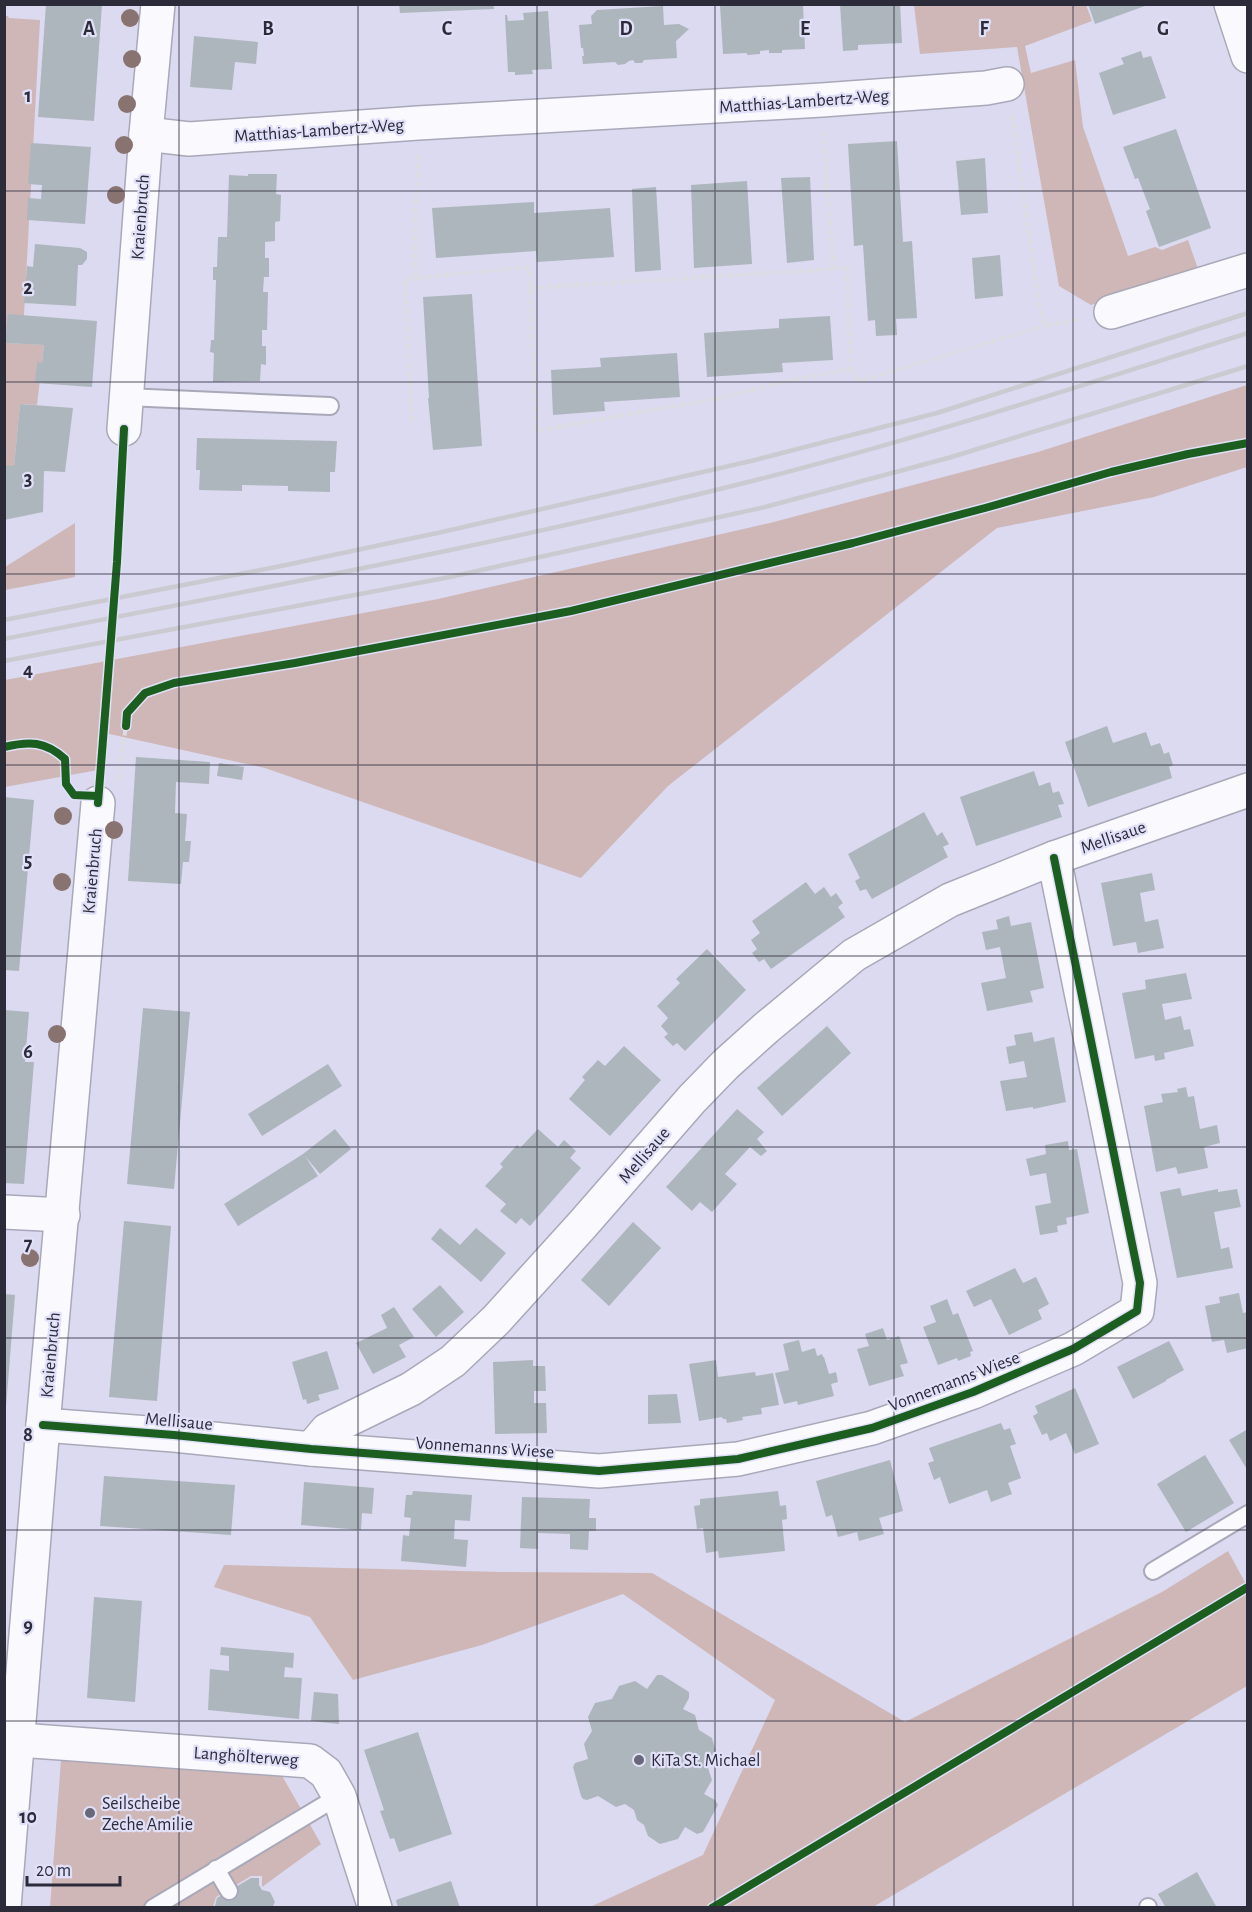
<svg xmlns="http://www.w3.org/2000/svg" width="1252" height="1912" font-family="'Alegreya Sans',sans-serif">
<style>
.green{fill:#ceb7b6}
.building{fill:#aeb6bd}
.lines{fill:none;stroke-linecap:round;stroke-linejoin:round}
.service-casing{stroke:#a9a8b9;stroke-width:20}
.minor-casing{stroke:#a9a8b9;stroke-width:36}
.secondary-casing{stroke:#a9a8b9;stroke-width:36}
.path{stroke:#dcdce3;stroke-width:4;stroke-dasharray:6 3;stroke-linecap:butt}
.service{stroke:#faf9fd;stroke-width:16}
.minor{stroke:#faf9fd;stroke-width:33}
.secondary{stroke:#faf9fd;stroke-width:33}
.rail{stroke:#cbcad1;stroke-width:4.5}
.cycleway-casing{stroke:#e1e0f9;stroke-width:11}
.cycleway{stroke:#1b5e20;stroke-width:8}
.tree{fill:#897370}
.grid{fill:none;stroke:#2c2b3a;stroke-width:1.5;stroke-opacity:0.55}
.poi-dot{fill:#69687a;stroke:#e1e0f9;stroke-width:2}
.labels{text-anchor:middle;stroke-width:4.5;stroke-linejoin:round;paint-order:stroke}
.street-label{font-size:18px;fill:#2c2b3a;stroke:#e1e0f9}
.poi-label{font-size:18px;fill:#2c2b3a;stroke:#e1e0f9;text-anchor:start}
.grid-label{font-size:20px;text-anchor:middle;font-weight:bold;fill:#2c2b3a;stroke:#e1e0f9;stroke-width:4.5;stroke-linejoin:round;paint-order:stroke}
</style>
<rect width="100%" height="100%" fill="#dbdaf1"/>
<g class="green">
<path d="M 914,5 L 1086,5 L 1092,21 L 1025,46 L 1031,73 L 1075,60 L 1083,127 L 1128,256 L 1155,247 L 1162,250 L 1188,240 L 1199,272 L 1091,305 L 1059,286 L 1017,47 L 920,54 Z"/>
<path d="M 4,16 L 8,16 L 9,18 L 40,20 L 24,315 L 6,343 L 44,345 L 37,405 L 20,404 L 14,466 L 4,466 Z"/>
<path d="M 1247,385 L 1247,467 L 1154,497 L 997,528 L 668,786 L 581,878 L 265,768 L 105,733 L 101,735 L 98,770 L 5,787 L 5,680 L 438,599 L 770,523 L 1038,452 Z"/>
<path d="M 75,523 L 75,577 L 5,590 L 5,567 Z"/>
<path d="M 1228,1551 L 1247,1586 L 1247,1686 L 873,1907 L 590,1907 L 703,1855 L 775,1700 L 623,1594 L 482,1645 L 353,1680 L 310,1617 L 214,1587 L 224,1565 L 501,1572 L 652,1573 L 905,1722 L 1162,1592 Z"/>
<path d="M 79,1759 L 281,1774 L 321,1844 L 262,1887 L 262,1876 L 251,1876 L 216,1897 L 213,1907 L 50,1908 L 61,1760 Z"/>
</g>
<g class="building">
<path d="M 46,4 L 102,4 L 94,121 L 38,117 Z"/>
<path d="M 399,4 L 493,4 L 494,9 L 400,13 Z"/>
<path d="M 840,4 L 900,4 L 902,43 L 858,45 L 858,50 L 843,51 Z"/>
<path d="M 1088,4 L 1144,4 L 1145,6 L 1095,24 Z"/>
<path d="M 720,5 L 803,5 L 805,49 L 782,50 L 782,53 L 769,53 L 769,50 L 760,51 L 760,54 L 747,55 L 747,53 L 723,54 Z"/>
<path d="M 663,6 L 664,25 L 679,24 L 689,29 L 676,41 L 677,58 L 644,60 L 642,63 L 635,63 L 633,60 L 629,61 L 625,64 L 618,65 L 615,62 L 583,64 L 582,56 L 584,56 L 583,48 L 581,48 L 579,25 L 592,24 L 591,16 L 597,10 Z"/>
<path d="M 548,11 L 552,69 L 532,70 L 533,74 L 515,75 L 515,72 L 508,72 L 505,15 L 507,15 L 508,21 L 524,20 L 523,13 Z"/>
<path d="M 194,36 L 258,42 L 256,64 L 235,62 L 232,90 L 190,87 Z"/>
<path d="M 1141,51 L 1143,58 L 1151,56 L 1166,98 L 1113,115 L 1099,73 L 1124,64 L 1121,58 Z"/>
<path d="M 1176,129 L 1211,228 L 1159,247 L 1146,211 L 1150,209 L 1138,178 L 1135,179 L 1123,147 Z"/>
<path d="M 897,141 L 903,242 L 912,241 L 917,318 L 896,319 L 897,335 L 876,336 L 875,320 L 868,321 L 863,245 L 854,246 L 848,144 Z"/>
<path d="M 31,143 L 91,147 L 85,224 L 27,220 L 28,198 L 41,199 L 42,185 L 28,184 Z"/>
<path d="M 985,158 L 988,213 L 961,215 L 956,161 Z"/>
<path d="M 248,174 L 277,174 L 276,194 L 281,195 L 280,221 L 275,222 L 275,241 L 265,242 L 265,258 L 269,258 L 269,277 L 264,277 L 263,292 L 268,292 L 267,330 L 262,330 L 262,346 L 266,346 L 266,365 L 261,364 L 260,381 L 213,382 L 214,353 L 210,352 L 211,340 L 214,340 L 216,280 L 213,280 L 213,267 L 217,267 L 218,237 L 227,237 L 229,175 L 248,176 Z"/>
<path d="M 810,177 L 814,260 L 787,263 L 781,178 Z"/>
<path d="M 747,181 L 752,264 L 694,268 L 691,185 Z"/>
<path d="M 656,187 L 661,270 L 635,272 L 632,189 Z"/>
<path d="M 534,202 L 534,213 L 610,208 L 614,257 L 537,262 L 536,251 L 436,258 L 432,208 Z"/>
<path d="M 35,244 L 80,248 L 87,252 L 87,259 L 82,265 L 78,265 L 76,306 L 24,303 L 27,266 L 33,267 Z"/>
<path d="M 1000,255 L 1003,296 L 975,299 L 972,258 Z"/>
<path d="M 472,294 L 482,446 L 433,450 L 428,398 L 429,398 L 423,297 Z"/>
<path d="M 8,314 L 97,321 L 92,387 L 35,383 L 37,362 L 42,363 L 44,345 L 5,343 Z"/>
<path d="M 830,316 L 833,360 L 782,363 L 783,372 L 707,377 L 704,333 L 779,328 L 779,319 Z"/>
<path d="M 677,353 L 680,397 L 604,402 L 605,411 L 553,415 L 551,370 L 601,367 L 600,358 Z"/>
<path d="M 20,404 L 73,408 L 65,472 L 44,471 L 43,512 L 4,520 L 4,465 L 14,466 Z"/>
<path d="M 197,438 L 337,441 L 335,472 L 330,472 L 330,492 L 288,491 L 288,486 L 242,485 L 242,491 L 199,490 L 200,470 L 196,470 Z"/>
<path d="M 1107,726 L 1113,743 L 1146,732 L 1151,746 L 1160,743 L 1164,754 L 1169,752 L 1173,765 L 1169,767 L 1172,778 L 1088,807 L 1065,742 Z"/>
<path d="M 136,757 L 210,762 L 209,784 L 176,782 L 175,813 L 187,814 L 185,841 L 191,841 L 189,862 L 183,862 L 181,884 L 128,881 Z"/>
<path d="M 219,763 L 244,767 L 242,780 L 217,776 Z"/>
<path d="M 1034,771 L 1039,786 L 1050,782 L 1053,793 L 1059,791 L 1064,804 L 1058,805 L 1062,817 L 976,846 L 960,797 Z"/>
<path d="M 4,797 L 34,800 L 19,971 L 4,970 Z"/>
<path d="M 924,812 L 937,836 L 942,832 L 949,844 L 943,847 L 948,857 L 872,899 L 866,889 L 860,891 L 855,881 L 860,878 L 848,854 Z"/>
<path d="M 1152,873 L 1155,890 L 1140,893 L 1145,922 L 1158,919 L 1164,948 L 1138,953 L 1136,942 L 1113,946 L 1101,883 Z"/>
<path d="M 806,882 L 815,894 L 824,887 L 831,897 L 836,893 L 843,903 L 838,907 L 845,917 L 771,969 L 764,959 L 759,962 L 752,953 L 757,949 L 751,940 L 760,933 L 752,921 Z"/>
<path d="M 1009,916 L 1011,926 L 1031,922 L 1044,988 L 1030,991 L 1033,1002 L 987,1011 L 981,983 L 1006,978 L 1000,947 L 986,950 L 982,932 L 998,929 L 996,920 Z"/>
<path d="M 707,949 L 746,990 L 685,1051 L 677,1043 L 673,1046 L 664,1037 L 668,1034 L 661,1026 L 668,1018 L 657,1006 L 680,983 L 676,979 Z"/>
<path d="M 1186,973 L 1192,999 L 1162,1004 L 1165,1020 L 1181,1016 L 1184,1030 L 1190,1029 L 1194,1046 L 1164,1053 L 1165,1059 L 1155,1061 L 1154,1055 L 1135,1059 L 1122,993 L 1146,989 L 1145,980 Z"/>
<path d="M 143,1008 L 190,1012 L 174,1189 L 127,1184 Z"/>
<path d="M 4,1010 L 29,1012 L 25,1062 L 34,1062 L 24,1184 L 4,1183 Z"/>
<path d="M 827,1026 L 851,1053 L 782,1116 L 757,1088 Z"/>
<path d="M 1032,1032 L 1034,1042 L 1054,1037 L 1066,1102 L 1033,1109 L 1033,1107 L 1006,1111 L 1000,1081 L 1027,1077 L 1024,1061 L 1009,1064 L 1006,1047 L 1016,1045 L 1014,1035 Z"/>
<path d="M 624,1046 L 661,1080 L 610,1136 L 569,1099 L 585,1080 L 582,1077 L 598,1060 L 605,1066 Z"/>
<path d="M 328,1064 L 342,1086 L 262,1136 L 248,1114 Z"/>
<path d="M 1186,1087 L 1188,1097 L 1194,1096 L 1200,1129 L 1217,1125 L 1220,1143 L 1204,1147 L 1208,1168 L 1178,1174 L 1176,1167 L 1156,1172 L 1144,1106 L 1163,1102 L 1161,1094 L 1178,1092 L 1177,1089 Z"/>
<path d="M 737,1109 L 764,1132 L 757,1139 L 767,1151 L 761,1156 L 750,1147 L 725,1174 L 737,1184 L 712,1212 L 700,1202 L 692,1211 L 666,1187 Z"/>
<path d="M 335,1129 L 351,1149 L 320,1174 L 305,1156 L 318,1176 L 238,1226 L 224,1204 L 303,1154 Z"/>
<path d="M 538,1129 L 558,1147 L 564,1140 L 576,1151 L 570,1158 L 581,1168 L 530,1226 L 521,1218 L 516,1224 L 500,1211 L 506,1204 L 485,1186 L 503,1167 L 500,1164 L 517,1145 L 520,1148 Z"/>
<path d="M 1068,1141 L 1069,1150 L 1077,1149 L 1089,1213 L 1066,1218 L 1067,1224 L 1057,1226 L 1058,1232 L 1040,1235 L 1035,1206 L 1051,1203 L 1046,1173 L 1030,1176 L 1026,1159 L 1046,1154 L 1045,1145 Z"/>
<path d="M 1180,1188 L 1182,1196 L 1218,1189 L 1218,1192 L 1237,1189 L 1241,1207 L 1214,1212 L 1221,1249 L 1229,1247 L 1233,1268 L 1177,1278 L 1160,1192 Z"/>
<path d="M 124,1221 L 171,1226 L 157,1401 L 109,1397 Z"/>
<path d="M 633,1222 L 661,1248 L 609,1306 L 581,1280 Z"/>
<path d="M 440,1228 L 460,1245 L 476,1228 L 506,1253 L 481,1282 L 431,1239 Z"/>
<path d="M 1015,1268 L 1023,1283 L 1036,1277 L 1049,1304 L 1038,1310 L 1042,1319 L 1009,1335 L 991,1299 L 974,1307 L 966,1291 Z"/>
<path d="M 440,1285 L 464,1312 L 436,1337 L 412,1309 Z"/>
<path d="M 1239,1293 L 1243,1313 L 1248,1312 L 1248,1348 L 1227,1353 L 1224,1340 L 1212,1342 L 1205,1306 L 1220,1303 L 1219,1297 Z"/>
<path d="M 4,1294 L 15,1295 L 6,1407 L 4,1407 Z"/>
<path d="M 947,1299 L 953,1315 L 958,1313 L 973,1351 L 970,1352 L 971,1356 L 958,1361 L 957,1358 L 938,1365 L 923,1327 L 936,1322 L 930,1306 Z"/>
<path d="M 394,1307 L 414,1337 L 399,1345 L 406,1357 L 373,1374 L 356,1343 L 387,1328 L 381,1315 Z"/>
<path d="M 883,1328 L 887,1340 L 899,1336 L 908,1363 L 900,1365 L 904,1376 L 869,1386 L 857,1349 L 869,1346 L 865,1334 Z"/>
<path d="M 799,1340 L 802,1352 L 815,1348 L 817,1356 L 822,1354 L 823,1357 L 824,1357 L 829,1374 L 836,1372 L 838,1382 L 831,1384 L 834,1396 L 798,1405 L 797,1401 L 784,1404 L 775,1373 L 789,1370 L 783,1344 Z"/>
<path d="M 1169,1341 L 1184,1370 L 1166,1380 L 1166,1381 L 1133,1399 L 1117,1367 Z"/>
<path d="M 327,1351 L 339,1389 L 318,1395 L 320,1400 L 307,1404 L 306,1399 L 303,1400 L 292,1362 Z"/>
<path d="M 533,1360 L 533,1366 L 545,1366 L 546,1391 L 534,1391 L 534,1403 L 546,1403 L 547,1433 L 495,1434 L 493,1362 Z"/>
<path d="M 716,1360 L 718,1377 L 755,1372 L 756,1376 L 773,1373 L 779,1405 L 761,1408 L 762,1414 L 742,1417 L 743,1420 L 727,1423 L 726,1419 L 723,1419 L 722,1417 L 699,1421 L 689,1364 Z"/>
<path d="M 1075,1388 L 1099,1444 L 1075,1454 L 1066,1433 L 1050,1441 L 1047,1433 L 1042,1435 L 1033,1416 L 1038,1413 L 1035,1406 Z"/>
<path d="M 677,1394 L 681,1423 L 648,1424 L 648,1395 Z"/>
<path d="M 1001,1423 L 1004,1430 L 1010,1428 L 1016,1444 L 1010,1446 L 1021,1478 L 1008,1483 L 1012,1494 L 991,1502 L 987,1490 L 949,1504 L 940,1477 L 934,1480 L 928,1463 L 934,1461 L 929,1448 Z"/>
<path d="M 1248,1429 L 1248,1471 L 1229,1440 Z"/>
<path d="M 1205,1455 L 1234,1503 L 1186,1532 L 1157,1484 Z"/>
<path d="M 890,1460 L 903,1511 L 879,1518 L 884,1534 L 859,1541 L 857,1532 L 838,1537 L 832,1515 L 826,1517 L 816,1481 Z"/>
<path d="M 104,1476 L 235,1485 L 231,1535 L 100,1526 Z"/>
<path d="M 304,1482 L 374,1488 L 372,1514 L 362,1513 L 361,1530 L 301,1525 Z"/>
<path d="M 413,1491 L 472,1495 L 470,1521 L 455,1520 L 454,1539 L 468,1540 L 466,1567 L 401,1561 L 403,1535 L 409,1536 L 411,1518 L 404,1517 L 406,1495 L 412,1495 Z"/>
<path d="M 778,1491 L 780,1506 L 786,1505 L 787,1519 L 782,1520 L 785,1551 L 719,1558 L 718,1551 L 706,1553 L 703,1528 L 697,1529 L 694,1506 L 700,1505 L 700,1499 Z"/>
<path d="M 522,1497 L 590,1499 L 589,1518 L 596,1518 L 596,1531 L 589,1531 L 588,1550 L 570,1549 L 570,1534 L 538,1533 L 538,1549 L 520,1548 Z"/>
<path d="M 94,1597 L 142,1601 L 135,1702 L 87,1698 Z"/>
<path d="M 221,1647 L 294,1653 L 293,1668 L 285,1667 L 284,1677 L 302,1678 L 299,1719 L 208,1710 L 210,1669 L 229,1671 L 229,1656 L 220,1655 Z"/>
<path d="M 657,1675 L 662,1675 L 689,1692 L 689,1698 L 683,1709 L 695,1715 L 699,1730 L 712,1738 L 716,1752 L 708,1768 L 712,1780 L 704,1794 L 715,1800 L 718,1805 L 703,1832 L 697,1834 L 685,1827 L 678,1839 L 660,1844 L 648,1836 L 644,1825 L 637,1820 L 634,1810 L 625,1804 L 616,1807 L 598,1796 L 587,1800 L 583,1799 L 581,1796 L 573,1767 L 575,1763 L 588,1759 L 584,1744 L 592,1731 L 588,1717 L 595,1703 L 612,1699 L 619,1686 L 635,1681 L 647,1689 Z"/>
<path d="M 314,1692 L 338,1694 L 339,1724 L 311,1721 Z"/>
<path d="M 418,1732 L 452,1834 L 399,1852 L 394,1838 L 390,1839 L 380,1811 L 384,1810 L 364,1750 Z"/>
<path d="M 1197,1872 L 1217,1908 L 1166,1908 L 1158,1894 Z"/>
<path d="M 251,1878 L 259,1878 L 259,1885 L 262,1890 L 270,1892 L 275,1902 L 272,1908 L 215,1906 L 217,1898 Z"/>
<path d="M 451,1881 L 460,1908 L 398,1908 L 396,1900 Z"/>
</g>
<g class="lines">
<defs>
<g id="service">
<path d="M 126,397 L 330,406"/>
<path d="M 1153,1571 L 1248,1514"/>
<path d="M 216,1869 L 229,1891"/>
<path d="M 1148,1907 L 1148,1908"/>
<path d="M 153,1908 L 339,1796"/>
</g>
<g id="minor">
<path d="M 146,134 L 189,139 L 418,123 L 822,100 L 986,88 L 1007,84"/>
<path d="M 1111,312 L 1248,270"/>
<path d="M 124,429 L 146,134 L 158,4"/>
<path d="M 4,1212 L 63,1215"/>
<path d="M 43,1425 L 174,1435 L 311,1449 L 599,1471 L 738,1459 L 872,1428 L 973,1392 L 1073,1349 L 1137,1311 L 1140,1283 L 1054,858"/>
<path d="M 311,1449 L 327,1430 L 411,1389 L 453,1361 L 496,1320 L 583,1224 L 692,1099 L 726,1064 L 766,1028 L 854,955 L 950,900 L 1054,858 L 1248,790"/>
<path d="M 19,1740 L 310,1761 L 326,1773 L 339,1796 L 375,1908"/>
<path d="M 4,1907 L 43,1425 L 98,803"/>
</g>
<path id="secondary" d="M 1231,4 L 1248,56"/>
</defs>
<use href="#service" class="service-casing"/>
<use href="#minor" class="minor-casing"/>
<use href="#secondary" class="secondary-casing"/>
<g class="path">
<path d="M 1012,114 L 1038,298 L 1045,326 L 1080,319"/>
<path d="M 419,154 L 415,218 L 415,278 L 529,267 L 536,431 L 720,398 L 788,381 L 850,369 L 847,267 L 834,269 L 827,189 L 824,131"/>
<path d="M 529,288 L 834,269"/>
<path d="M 850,369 L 860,381 L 1045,326"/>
<path d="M 412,422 L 405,280 L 415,278"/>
<path d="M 118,780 L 126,726"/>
</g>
<use href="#service" class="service"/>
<use href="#minor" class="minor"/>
<use href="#secondary" class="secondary"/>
<g class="rail">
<path d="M 4,620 L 281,566 L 442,532 L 755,460 L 937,413 L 1248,313"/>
<path d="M 4,639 C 257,589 511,542 760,479 C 925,437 1086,384 1248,333"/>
<path d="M 4,661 L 450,577 L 765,507 L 948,458 L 1248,366"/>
</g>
<defs>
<g id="cycleway">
<path d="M 126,726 L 127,713 L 145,693 L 174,683 L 295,663 L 571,611 L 853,543 L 985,508 L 1111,472 L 1188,454 L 1248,443"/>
<path d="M 4,747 C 30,741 45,741 65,759 L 66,784 L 74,795 L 97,796"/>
<path d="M 98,803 L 117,562 L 124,429"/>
<path d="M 43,1425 L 174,1435 L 311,1449 L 599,1471 L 738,1459 L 872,1428 L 973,1392 L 1073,1349 L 1137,1311 L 1140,1283 L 1054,858"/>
<path d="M 712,1908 L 1248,1587"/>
</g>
</defs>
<use href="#cycleway" class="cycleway-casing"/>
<use href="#cycleway" class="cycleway"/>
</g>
<g class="tree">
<circle cx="130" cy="18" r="9"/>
<circle cx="132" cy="59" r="9"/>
<circle cx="127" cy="104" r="9"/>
<circle cx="124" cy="145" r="9"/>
<circle cx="116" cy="195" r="9"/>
<circle cx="63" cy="816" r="9"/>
<circle cx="114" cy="830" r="9"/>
<circle cx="62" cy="882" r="9"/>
<circle cx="57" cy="1034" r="9"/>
<circle cx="30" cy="1258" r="9"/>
</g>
<path class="grid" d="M 179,4 L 179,1908M 358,4 L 358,1908M 537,4 L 537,1908M 715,4 L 715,1908M 894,4 L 894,1908M 1073,4 L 1073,1908M 4,191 L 1248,191M 4,382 L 1248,382M 4,574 L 1248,574M 4,765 L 1248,765M 4,956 L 1248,956M 4,1147 L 1248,1147M 4,1338 L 1248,1338M 4,1530 L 1248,1530M 4,1721 L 1248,1721"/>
<g class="poi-dot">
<circle cx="639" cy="1760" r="6"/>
<circle cx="90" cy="1813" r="6"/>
</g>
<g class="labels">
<g class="street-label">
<text transform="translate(804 101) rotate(-4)" y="6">Matthias-Lambertz-Weg</text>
<text transform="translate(319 130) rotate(-4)" y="6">Matthias-Lambertz-Weg</text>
<text transform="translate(140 217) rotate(-86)" y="6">Kraienbruch</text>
<text transform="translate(1113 837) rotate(-19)" y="6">Mellisaue</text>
<text transform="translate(92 871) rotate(-85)" y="6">Kraienbruch</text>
<text transform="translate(644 1155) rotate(-49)" y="6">Mellisaue</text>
<text transform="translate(50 1355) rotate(-85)" y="6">Kraienbruch</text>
<text transform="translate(954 1381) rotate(-21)" y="6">Vonnemanns Wiese</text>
<text transform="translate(179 1421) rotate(5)" y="6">Mellisaue</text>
<text transform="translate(485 1447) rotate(4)" y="6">Vonnemanns Wiese</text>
<text transform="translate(246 1756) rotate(4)" y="6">Langhölterweg</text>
</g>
<g class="poi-label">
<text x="651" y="1766">KiTa St. Michael</text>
<text x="102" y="1809">Seilscheibe<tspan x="102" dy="21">Zeche Amilie</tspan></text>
</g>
</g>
<g class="grid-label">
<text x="89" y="35">A</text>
<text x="268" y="35">B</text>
<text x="447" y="35">C</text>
<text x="626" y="35">D</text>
<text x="805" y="35">E</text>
<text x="984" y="35">F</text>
<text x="1163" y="35">G</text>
<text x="28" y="102">1</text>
<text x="28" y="294">2</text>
<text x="28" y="485">3</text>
<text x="28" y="676">4</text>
<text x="28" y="867">5</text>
<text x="28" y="1058">6</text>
<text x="28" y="1250">7</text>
<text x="28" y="1441">8</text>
<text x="28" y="1632">9</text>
<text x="28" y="1823">10</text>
</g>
<rect width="1252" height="1912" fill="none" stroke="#2c2b3a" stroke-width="12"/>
<path d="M27 1876v9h93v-9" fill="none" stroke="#2c2b3a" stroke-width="3"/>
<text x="36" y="1876" font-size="18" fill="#2c2b3a" stroke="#e1e0f9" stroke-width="4.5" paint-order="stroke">20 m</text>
</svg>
